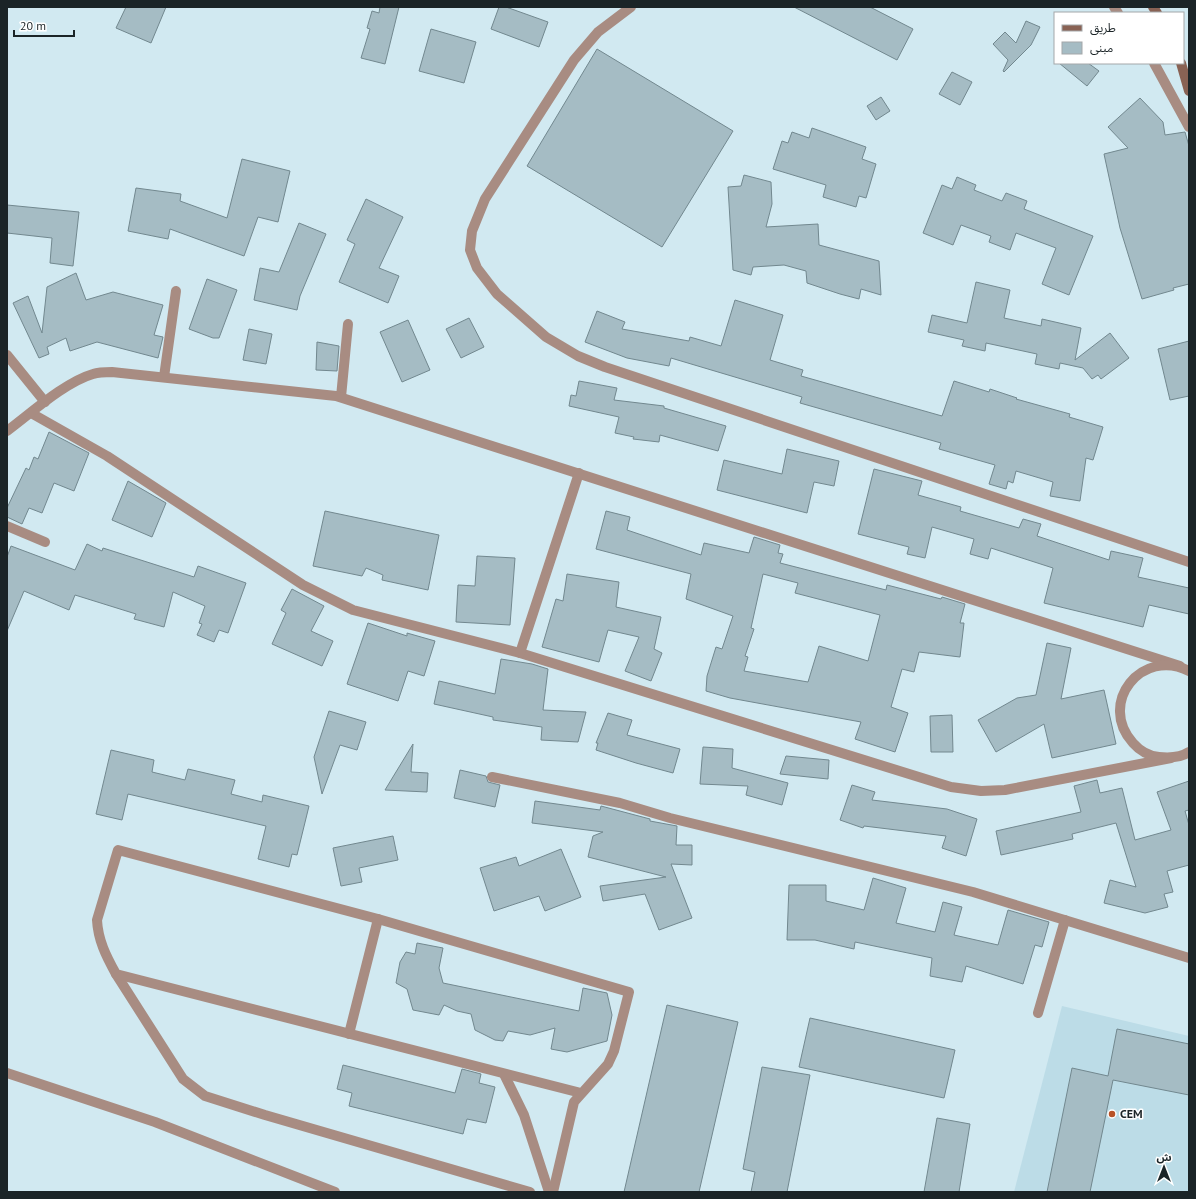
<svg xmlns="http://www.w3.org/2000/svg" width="1196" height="1199" font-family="'PT Sans','Noto Sans Arabic',sans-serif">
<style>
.built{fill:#bcdce7}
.building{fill:#a5bcc4;stroke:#72888f;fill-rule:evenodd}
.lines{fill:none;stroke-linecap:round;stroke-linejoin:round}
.street{stroke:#a88c82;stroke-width:10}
.secondary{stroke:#896254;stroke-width:10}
.poi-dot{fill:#b85227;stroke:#fff;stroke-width:1.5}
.labels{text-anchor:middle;stroke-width:3;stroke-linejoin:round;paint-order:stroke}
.poi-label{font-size:12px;font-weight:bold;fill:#1b2427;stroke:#fff;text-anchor:start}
</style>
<rect width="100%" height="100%" fill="#d1e9f1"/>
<path class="built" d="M 1062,1006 L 1189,1036 L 1189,1192 L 1014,1192 Z"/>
<g class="building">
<path d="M 126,7 L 166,7 L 151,43 L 116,28 Z"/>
<path d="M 380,7 L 399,7 L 385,64 L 361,58 L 370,29 L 367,28 L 372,11 L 379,13 Z"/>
<path d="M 499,7 L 506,7 L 548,22 L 539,47 L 491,29 Z"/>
<path d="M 794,7 L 870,7 L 913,29 L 897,60 Z"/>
<path d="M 1026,21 L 1040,27 L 1031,45 L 1004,72 L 1003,71 L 1008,60 L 993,44 L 1005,32 L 1016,43 Z"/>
<path d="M 431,29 L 476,42 L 464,83 L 419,71 Z"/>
<path d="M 597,49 L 733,131 L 662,247 L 527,166 Z"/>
<path d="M 1059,63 L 1088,63 L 1099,71 L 1087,86 Z"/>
<path d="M 952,72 L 972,82 L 960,105 L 939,94 Z"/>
<path d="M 881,97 L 890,111 L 876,120 L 867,106 Z"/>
<path d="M 1140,98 L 1163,122 L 1165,135 L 1185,132 L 1189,146 L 1189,284 L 1173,288 L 1174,290 L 1142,299 L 1120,228 L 1104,154 L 1128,148 L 1108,127 Z"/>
<path d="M 812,128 L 866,147 L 862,159 L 876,164 L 866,198 L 859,196 L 856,207 L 823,197 L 826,185 L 773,169 L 782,141 L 788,143 L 792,132 L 809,138 Z"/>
<path d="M 242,159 L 290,171 L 278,222 L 258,217 L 244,256 L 170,229 L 168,239 L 128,231 L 136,188 L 181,194 L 180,201 L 227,218 Z"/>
<path d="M 744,175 L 771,182 L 772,204 L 766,227 L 818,224 L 819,245 L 879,261 L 881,295 L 861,289 L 859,299 L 840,294 L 807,283 L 806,271 L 784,265 L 753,267 L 751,275 L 733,270 L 728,187 L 741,186 Z"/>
<path d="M 957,177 L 976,185 L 974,190 L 1002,201 L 1006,193 L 1027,201 L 1024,209 L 1093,236 L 1069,295 L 1042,284 L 1056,248 L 1016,233 L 1010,250 L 989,242 L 991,236 L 961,225 L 953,245 L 923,233 L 942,185 L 952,189 Z"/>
<path d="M 366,199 L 403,217 L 379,268 L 399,276 L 388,303 L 339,282 L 355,244 L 347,240 Z"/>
<path d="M 7,205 L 79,212 L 73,266 L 50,263 L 52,238 L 7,233 Z"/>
<path d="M 299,223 L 326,234 L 300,296 L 297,310 L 254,300 L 260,268 L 279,272 Z"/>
<path d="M 76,273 L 86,300 L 113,292 L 163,305 L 154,335 L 163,337 L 158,358 L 97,342 L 70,351 L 66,338 L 47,347 L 49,354 L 39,358 L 13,303 L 28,296 L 42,333 L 47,287 Z"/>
<path d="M 207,279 L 237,290 L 219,338 L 213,338 L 189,329 Z"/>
<path d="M 976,282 L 1010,290 L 1004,318 L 1041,326 L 1042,319 L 1081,328 L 1075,360 L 1110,333 L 1129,358 L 1101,379 L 1098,375 L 1092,379 L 1083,368 L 1060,363 L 1059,369 L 1035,364 L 1037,354 L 986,343 L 985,351 L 962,346 L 964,340 L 928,332 L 932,315 L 967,323 Z"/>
<path d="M 735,300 L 783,315 L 770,360 L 803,370 L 801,376 L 942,416 L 954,381 L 989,392 L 990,389 L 1017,398 L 1016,399 L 1070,414 L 1069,417 L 1103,427 L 1093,460 L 1086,458 L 1080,501 L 1050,496 L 1053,482 L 1016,471 L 1013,483 L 1008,481 L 1006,489 L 989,484 L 995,465 L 939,449 L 941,443 L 800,403 L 802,397 L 671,358 L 669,366 L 627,358 L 585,342 L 597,311 L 625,322 L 622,329 L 689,341 L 690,337 L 721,346 Z"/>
<path d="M 469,318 L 484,347 L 461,358 L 446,329 Z"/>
<path d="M 408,320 L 430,370 L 402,382 L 380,332 Z"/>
<path d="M 249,329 L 272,334 L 266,364 L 243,360 Z"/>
<path d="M 1189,341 L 1189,396 L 1170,400 L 1158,349 Z"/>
<path d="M 317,342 L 339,346 L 337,371 L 316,370 Z"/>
<path d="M 579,381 L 617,388 L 614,400 L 664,406 L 664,408 L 726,426 L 718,451 L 660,435 L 659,442 L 633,439 L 634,437 L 615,433 L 619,417 L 569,406 L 571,395 L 576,396 Z"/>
<path d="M 49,432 L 89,453 L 74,491 L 54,483 L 42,513 L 29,508 L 22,524 L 7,517 L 7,508 L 26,468 L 29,470 L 34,457 L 38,459 Z"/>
<path d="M 787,449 L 839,461 L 834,486 L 814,482 L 807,513 L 717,490 L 724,460 L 782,474 Z"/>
<path d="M 874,469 L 922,481 L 918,495 L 961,507 L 960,511 L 1019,528 L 1023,519 L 1041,524 L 1037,536 L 1109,560 L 1111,551 L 1143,558 L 1138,577 L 1189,588 L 1189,614 L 1149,605 L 1143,627 L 1044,603 L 1053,568 L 991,548 L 988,559 L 970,554 L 974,539 L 932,527 L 925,558 L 907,554 L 909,547 L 858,534 Z"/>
<path d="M 128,481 L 166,503 L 152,537 L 112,520 Z"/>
<path d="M 325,511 L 439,535 L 428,590 L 382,580 L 383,575 L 366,568 L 362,576 L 313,566 Z"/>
<path d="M 606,511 L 630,517 L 627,530 L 701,555 L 704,543 L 749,553 L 754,537 L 780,545 L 778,553 L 783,554 L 780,563 L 886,590 L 887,585 L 941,599 L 942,597 L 965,604 L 960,623 L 964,623 L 960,657 L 919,652 L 914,672 L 902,669 L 891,707 L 908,713 L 895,752 L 855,739 L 861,722 L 730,698 L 706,691 L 707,676 L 716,647 L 722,649 L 733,616 L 686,599 L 691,574 L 596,549 ZM 763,574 L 798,583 L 795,593 L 880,615 L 868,661 L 819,646 L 808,682 L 744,671 L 748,657 L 745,656 L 754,629 L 751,628 Z"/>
<path d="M 87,544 L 102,551 L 103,548 L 194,577 L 198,566 L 246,583 L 228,633 L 219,630 L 214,642 L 197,635 L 202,624 L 199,623 L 205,606 L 173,592 L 164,627 L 134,619 L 136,614 L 75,595 L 69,610 L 24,591 L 7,631 L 7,557 L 11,546 L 75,570 Z"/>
<path d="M 477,556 L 515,558 L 510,625 L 456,622 L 458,585 L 475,586 Z"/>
<path d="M 567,574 L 619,582 L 616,607 L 661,617 L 654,649 L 662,653 L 651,681 L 625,671 L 639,637 L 608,630 L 599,662 L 542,647 L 556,599 L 563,601 Z"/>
<path d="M 292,589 L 324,606 L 311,631 L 333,641 L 322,666 L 272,644 L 286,613 L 281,610 Z"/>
<path d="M 368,623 L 407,636 L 407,633 L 435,641 L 424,676 L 408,671 L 398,701 L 347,684 Z"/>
<path d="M 1047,643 L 1071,648 L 1061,699 L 1104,690 L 1116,744 L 1052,758 L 1044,724 L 996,752 L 978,720 L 1017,698 L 1036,695 Z"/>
<path d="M 501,659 L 532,664 L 548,669 L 543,710 L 586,712 L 578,742 L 541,740 L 542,727 L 493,720 L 493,717 L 434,704 L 439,681 L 495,694 Z"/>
<path d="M 329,711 L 366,722 L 357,750 L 340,745 L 322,794 L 314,757 Z"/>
<path d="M 608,713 L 632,720 L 627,735 L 680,749 L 673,773 L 636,763 L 596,750 L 598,743 L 596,743 Z"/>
<path d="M 952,715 L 953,752 L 931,752 L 930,716 Z"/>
<path d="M 413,744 L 411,772 L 428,773 L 427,792 L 385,790 Z"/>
<path d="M 703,747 L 733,749 L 732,768 L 788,783 L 782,805 L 746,795 L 748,786 L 700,784 Z"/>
<path d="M 111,750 L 154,760 L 152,772 L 185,780 L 188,769 L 235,780 L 231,794 L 262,802 L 263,795 L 309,806 L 297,855 L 292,854 L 289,867 L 258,859 L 266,826 L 128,794 L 122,820 L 96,814 Z"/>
<path d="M 786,756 L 829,760 L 828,779 L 780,774 Z"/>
<path d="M 460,770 L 486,776 L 488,782 L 500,785 L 495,807 L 454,798 Z"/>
<path d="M 1097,780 L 1100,793 L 1122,788 L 1135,840 L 1171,830 L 1157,792 L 1189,781 L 1189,810 L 1185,811 L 1189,825 L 1189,865 L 1167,871 L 1173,892 L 1164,894 L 1168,907 L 1145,913 L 1104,903 L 1110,880 L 1136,887 L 1116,823 L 1072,834 L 1073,839 L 1001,855 L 996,831 L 1081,812 L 1074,786 Z"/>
<path d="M 852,785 L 875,792 L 872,800 L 947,809 L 977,819 L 966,856 L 942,848 L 946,836 L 864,826 L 863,828 L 840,820 Z"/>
<path d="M 535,801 L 600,810 L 601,806 L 650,819 L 650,821 L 677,826 L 676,845 L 692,845 L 692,865 L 671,864 L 692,918 L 659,930 L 645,894 L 603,901 L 600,886 L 666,877 L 588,857 L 593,836 L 603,832 L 532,823 Z"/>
<path d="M 393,836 L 398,860 L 359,868 L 362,882 L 341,886 L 333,848 Z"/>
<path d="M 561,849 L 581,897 L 545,911 L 539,896 L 494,911 L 480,868 L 516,857 L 519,866 Z"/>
<path d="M 873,878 L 906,888 L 896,923 L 935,932 L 943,902 L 962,907 L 954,935 L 998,945 L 1008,910 L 1049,922 L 1042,947 L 1035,945 L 1023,984 L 966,966 L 962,982 L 930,976 L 932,958 L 855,942 L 854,949 L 815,940 L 787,940 L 789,885 L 826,885 L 826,901 L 864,910 Z"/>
<path d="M 417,943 L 443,948 L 439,968 L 443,983 L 579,1011 L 583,988 L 607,993 L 612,1015 L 607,1041 L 567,1052 L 551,1049 L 555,1028 L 530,1035 L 508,1031 L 503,1041 L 495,1040 L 475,1030 L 471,1014 L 457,1011 L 444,1005 L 439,1015 L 413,1010 L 407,989 L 396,983 L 400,962 L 406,952 L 415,954 Z"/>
<path d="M 667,1005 L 738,1022 L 699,1192 L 624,1192 Z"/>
<path d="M 810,1018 L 955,1050 L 944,1098 L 799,1067 Z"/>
<path d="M 1117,1029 L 1189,1044 L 1189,1095 L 1113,1080 L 1090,1192 L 1047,1192 L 1072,1068 L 1108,1076 Z"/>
<path d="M 343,1065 L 455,1093 L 462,1069 L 481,1074 L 479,1083 L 495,1087 L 486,1123 L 467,1119 L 463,1134 L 349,1106 L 352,1093 L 337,1089 Z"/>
<path d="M 762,1067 L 810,1075 L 787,1192 L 751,1192 L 755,1172 L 743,1169 Z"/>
<path d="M 937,1118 L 970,1124 L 959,1192 L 924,1192 Z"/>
</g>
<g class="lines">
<g class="street">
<path d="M 631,7 L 598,32 L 574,60 L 485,199 L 472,231 L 470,250 L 477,268 L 497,294 L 546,337 L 578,356 L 605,367 L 1189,562"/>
<path d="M 1114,7 L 1118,13"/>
<path d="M 1154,63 L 1189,127"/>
<path d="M 7,355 L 45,402"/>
<path d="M 164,377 L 176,291"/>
<path d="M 341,397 L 348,324"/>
<path d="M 31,413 L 107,456 L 303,585 L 353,610 L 520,653 L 951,787 L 981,791 L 1005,790 L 1171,758"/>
<path d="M 7,431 C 30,414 65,382 93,374 C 99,372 106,372 112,372 L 336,396 L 1180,666"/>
<path d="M 7,526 L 45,542"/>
<path d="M 520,653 L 579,473"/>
<path d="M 1189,671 C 1142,647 1097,703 1133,743 C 1140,751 1149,756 1159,757 C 1169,758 1180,758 1189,752"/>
<path d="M 492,777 L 620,803 L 670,818 L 973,892 L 1189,958"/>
<path d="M 116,974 L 183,1079 L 205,1096 L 265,1115 L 530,1192"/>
<path d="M 1038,1013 L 1065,920"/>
<path d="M 349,1034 L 378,919"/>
<path d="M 7,1073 L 155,1122 L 335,1192"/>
<path d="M 504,1074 L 524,1115 L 549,1192"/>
<path d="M 553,1192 L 574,1102 L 608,1064 L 614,1051 L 629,992 L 378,919 L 118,850 L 97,920 C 98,940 106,956 116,974 L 581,1093"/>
</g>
<g class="secondary">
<path d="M 1153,7 L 1157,13"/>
<path d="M 1181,63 L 1189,91"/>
</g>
</g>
<circle class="poi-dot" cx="1112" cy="1114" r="4"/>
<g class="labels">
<g class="poi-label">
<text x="1120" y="1118">CEM</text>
</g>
</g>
<rect width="1196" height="1199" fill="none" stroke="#1b2427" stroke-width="16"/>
<rect x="1054" y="12" width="130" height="52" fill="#ffffff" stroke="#a4a7a9"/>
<rect x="1062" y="25" width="20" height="6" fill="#896254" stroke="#a4a7a9"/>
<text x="1090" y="32" font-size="12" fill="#1b2427">طريق</text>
<rect x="1062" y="42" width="20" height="12" fill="#a5bcc4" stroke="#a4a7a9"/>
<text x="1090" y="52" font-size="12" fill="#1b2427">مبنى</text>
<g transform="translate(1164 1167)" stroke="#ffffff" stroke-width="3" paint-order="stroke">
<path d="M0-3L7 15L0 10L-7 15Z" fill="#1b2427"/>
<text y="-6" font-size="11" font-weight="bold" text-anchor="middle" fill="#1b2427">ش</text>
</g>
<path d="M14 30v6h60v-6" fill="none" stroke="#1b2427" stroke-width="2"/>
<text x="20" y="30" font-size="12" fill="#1b2427" stroke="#ffffff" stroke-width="3" paint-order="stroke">20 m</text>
</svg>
